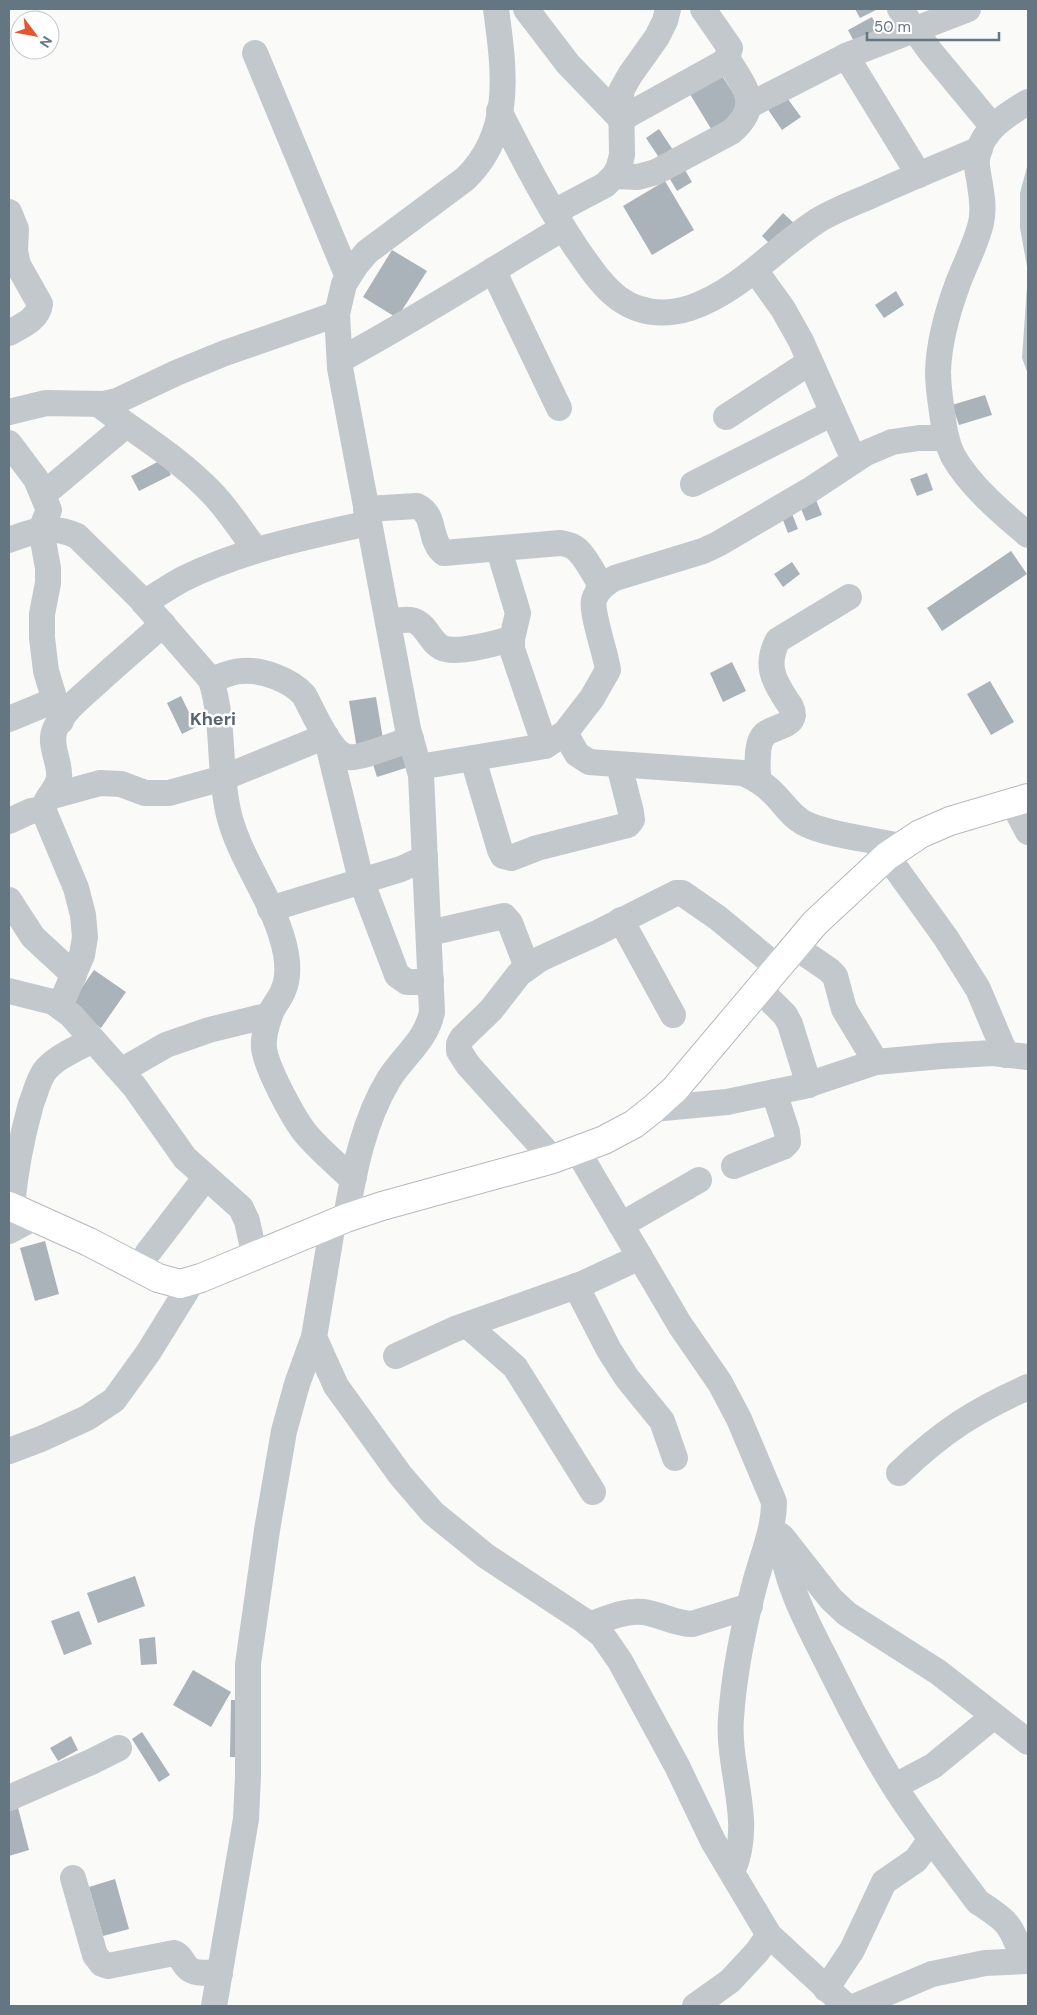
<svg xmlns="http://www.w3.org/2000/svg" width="1037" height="2015" font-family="'DM Sans',sans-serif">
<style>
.water{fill:#bbc7cb}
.building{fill:#aab3b9}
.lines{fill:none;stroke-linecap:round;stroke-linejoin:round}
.highway-casing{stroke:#b4b9bd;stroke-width:30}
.minor{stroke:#c3c8cc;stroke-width:26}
.highway{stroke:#fff;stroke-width:28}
.labels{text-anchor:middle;stroke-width:5;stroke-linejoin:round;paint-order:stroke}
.quarter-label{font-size:18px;font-weight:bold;fill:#57646e;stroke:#fff}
</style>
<rect width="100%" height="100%" fill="#fafaf8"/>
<path class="water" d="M 1028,163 L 1028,374 L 1022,358 L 1028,272 L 1020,228 L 1020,193 Z"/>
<g class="building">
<path d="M 855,9 L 878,9 L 860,18 Z"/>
<path d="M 872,17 L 883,38 L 859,51 L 848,30 Z"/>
<path d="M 719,71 L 745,112 L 713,132 L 688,91 Z"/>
<path d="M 785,95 L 801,117 L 782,130 L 767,108 Z"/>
<path d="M 659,129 L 675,153 L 662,162 L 646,138 Z"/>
<path d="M 682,165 L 692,182 L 677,191 L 667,174 Z"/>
<path d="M 665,181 L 694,230 L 652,255 L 623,206 Z"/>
<path d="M 783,213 L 798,227 L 776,250 L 762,236 Z"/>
<path d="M 392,250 L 427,271 L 397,318 L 363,297 Z"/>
<path d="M 896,291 L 904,305 L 884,318 L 875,305 Z"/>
<path d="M 985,395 L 992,415 L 959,425 L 952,405 Z"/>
<path d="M 163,459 L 171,475 L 139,491 L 131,476 Z"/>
<path d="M 927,473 L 933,490 L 917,496 L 910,479 Z"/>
<path d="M 816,500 L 822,515 L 806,521 L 800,506 Z"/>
<path d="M 791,511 L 798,529 L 788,533 L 781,515 Z"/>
<path d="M 1011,551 L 1027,574 L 942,631 L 927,608 Z"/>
<path d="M 792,562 L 800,574 L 783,587 L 774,574 Z"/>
<path d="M 732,662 L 746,691 L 723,702 L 710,673 Z"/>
<path d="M 990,681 L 1014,722 L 991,735 L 967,694 Z"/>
<path d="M 181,696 L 196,727 L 182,734 L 167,703 Z"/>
<path d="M 376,697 L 384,745 L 357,749 L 349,701 Z"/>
<path d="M 410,748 L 415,765 L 377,777 L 372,761 Z"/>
<path d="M 94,970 L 126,992 L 101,1028 L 69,1006 Z"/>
<path d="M 45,1241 L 59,1294 L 35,1301 L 20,1248 Z"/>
<path d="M 135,1576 L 145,1606 L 98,1623 L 87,1593 Z"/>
<path d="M 79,1611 L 92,1644 L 64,1655 L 51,1621 Z"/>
<path d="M 155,1637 L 157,1664 L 141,1665 L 139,1639 Z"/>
<path d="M 193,1670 L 231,1692 L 211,1727 L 173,1705 Z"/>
<path d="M 231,1700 L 244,1700 L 243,1757 L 230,1757 Z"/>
<path d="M 142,1732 L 170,1775 L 159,1782 L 132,1739 Z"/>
<path d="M 71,1736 L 78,1750 L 58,1761 L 50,1748 Z"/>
<path d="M 16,1800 L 29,1850 L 9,1856 L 9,1802 Z"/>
<path d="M 115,1879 L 129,1929 L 103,1936 L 89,1887 Z"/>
</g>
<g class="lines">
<defs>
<path id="highway" d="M 9,1206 L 89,1242 L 158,1278 L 180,1284 L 201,1278 L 346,1218 L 382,1206 L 553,1159 L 604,1140 L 634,1124 L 653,1109 L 675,1089 L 815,923 L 887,856 L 920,834 L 950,821 L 1028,798"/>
</defs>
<use href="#highway" class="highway-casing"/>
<g class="minor">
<path d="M 526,9 L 568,64 L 621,119 L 724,62 L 727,58 L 730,48 L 703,9"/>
<path d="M 900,9 L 930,51 L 993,127"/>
<path d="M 255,53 L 348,277"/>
<path d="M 846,56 L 919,175"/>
<path d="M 1028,102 C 1006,115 980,131 977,159 C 976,167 979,177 980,185 C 982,197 984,210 981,223 C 976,244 966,262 958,283 C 948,310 939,342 938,371 C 938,384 940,399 942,412 C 944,428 946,442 953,456 C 969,485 1003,514 1028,535"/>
<path d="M 750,105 L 846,56 L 968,9"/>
<path d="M 499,111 C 523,158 547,205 577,249 C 589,266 601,285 618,298 C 640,314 664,316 690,308 C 740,291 774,249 817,221 C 833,211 852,204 868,197 C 905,180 942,165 980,149"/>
<path d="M 614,176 L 638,177 L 656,172 L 731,132 C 763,105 744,87 727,58"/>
<path d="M 9,212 L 16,229 L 15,251 L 18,265 L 40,304 C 38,320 21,326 9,333"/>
<path d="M 554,212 L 605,185 L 614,176 L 619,167 L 622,155 L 621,91 L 630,75 L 657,37 L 665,21 L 668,9"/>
<path d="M 493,270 L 559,408"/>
<path d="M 755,270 L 783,309 L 801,341 L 854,460"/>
<path d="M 340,360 C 416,319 489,272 563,228"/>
<path d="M 98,404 C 135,432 179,458 211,492 C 228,509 241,531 256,550"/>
<path d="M 9,412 L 46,403 L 104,404 L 117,401 L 176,373 L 225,353 L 337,314"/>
<path d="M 726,417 L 810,362"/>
<path d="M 9,443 L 36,479 L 49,510 L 41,529 L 48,568 L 48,583 L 42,614 L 42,638 L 46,671 L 61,721"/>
<path d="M 693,484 L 833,413"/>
<path d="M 44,494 L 126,425"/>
<path d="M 366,509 L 417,506 C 437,515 428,541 444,553 L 560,543 C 565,544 570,544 575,548 C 585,555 595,576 602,587"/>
<path d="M 9,540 C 32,531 53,524 77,536 L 139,597 L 211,680 C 225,724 218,771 229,815 C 241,863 277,904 286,954 C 288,966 288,980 283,991 C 279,1001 271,1008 269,1018 C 266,1027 263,1038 264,1048 C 266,1067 294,1120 307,1135 C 319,1149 334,1162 348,1175 L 354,1177"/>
<path d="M 499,550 L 518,613 L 512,639 L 512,649 L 545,746"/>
<path d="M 144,603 C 157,595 170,586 183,579 C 242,550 305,537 369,523"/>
<path d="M 388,622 C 395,621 404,619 411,620 C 427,622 430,646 446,649 C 463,653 494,643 512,639"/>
<path d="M 211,680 C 220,677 232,671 242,671 C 261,669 291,680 304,695 C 312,709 330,754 348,757 C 360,759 398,743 411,739"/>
<path d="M 9,719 L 55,700"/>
<path d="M 565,733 L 577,754 L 589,762 L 743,773 C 754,778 763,783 772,792 C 783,802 791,817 806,824 C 828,835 874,840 900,846"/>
<path d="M 473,759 L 500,850 L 503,856 L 511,858 L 537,848 L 628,825 L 632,820 L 631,812 L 619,765"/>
<path d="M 419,767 L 545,746 L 565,733 L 592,698 L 608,670 C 606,654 591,613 594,600 C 597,589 606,583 615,578 L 703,551 L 718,544 L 810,490 L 866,453 L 892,442 L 919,438 L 946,438"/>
<path d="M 758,780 C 758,767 755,743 765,734 C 773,727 791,727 793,715 C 793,709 790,705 787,701 C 773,680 765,664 778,640 L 849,597"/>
<path d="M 49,797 L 100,783 L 121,784 L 145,793 L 169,793 L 223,778 L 326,736 L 361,880 L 397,975 L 407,982 L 428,982 L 431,980"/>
<path d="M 1012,802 L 1028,832"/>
<path d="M 9,821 L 31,811 L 43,809"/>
<path d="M 887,856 L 946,938 L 978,989 L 1006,1055"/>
<path d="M 9,900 L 33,937 L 74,975"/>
<path d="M 270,909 L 401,869 L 425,858"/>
<path d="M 621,920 L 673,1015"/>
<path d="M 429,933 L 504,916 L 510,923 L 527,967"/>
<path d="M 794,946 L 829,970 L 835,976 L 844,1009 L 876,1062"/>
<path d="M 760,990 L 785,1015 L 790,1024 L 809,1085"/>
<path d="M 9,991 L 53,1002 L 71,1015 L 134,1086 L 185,1158 L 241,1208 L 247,1221 L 255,1257"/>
<path d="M 60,1006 L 82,955 L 85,937 L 83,915 L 76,888 L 43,809 C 46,798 57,790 59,778 C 61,762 48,745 55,729 C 64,709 86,693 102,678 C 122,660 143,642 163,624"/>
<path d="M 121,1071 L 166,1045 L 209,1030 L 270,1015"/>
<path d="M 653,1109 L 727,1102 L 804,1086 L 876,1062 L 941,1056 L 993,1053 L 1028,1057"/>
<path d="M 577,1150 L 680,1325 L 720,1383 L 739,1419 L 774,1502 C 774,1532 761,1558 754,1587 C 743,1629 734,1675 731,1718 C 727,1770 755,1823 732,1872"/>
<path d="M 553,1159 L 468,1065 L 459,1051 L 459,1044 L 462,1038 L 491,1010 L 519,974 L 540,959 L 599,932 L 676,893 L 682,893 L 718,918 L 777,967"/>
<path d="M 734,1166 L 783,1147 L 788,1142 L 787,1132 L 774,1092"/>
<path d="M 12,1207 C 15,1170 21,1140 31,1104 C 35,1094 38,1081 44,1072 C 55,1057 77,1049 92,1040"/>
<path d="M 346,1218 C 354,1170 364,1120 389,1079 C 404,1055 426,1041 432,1012 L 421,775 L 408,729 L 340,368 L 337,314 L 344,284 L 356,265 L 367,252 L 465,179 C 514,132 504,69 496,9"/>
<path d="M 333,1223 L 314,1337 L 336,1386 L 401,1476 L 433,1513 L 486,1556 L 583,1620 L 602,1635 L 620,1661 L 677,1766 L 713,1841 L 769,1935 L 846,2006"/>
<path d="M 621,1225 L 699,1180"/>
<path d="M 9,1231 L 35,1217"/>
<path d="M 147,1254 L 206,1177"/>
<path d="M 576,1286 L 609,1350 L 627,1378 L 662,1421 L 675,1458"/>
<path d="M 467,1325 L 515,1367 L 593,1492"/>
<path d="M 396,1356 L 455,1329 L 582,1284 L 640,1257"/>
<path d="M 9,1451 L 41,1439 L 87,1418 L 114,1400 L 148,1353 L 192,1282"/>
<path d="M 899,1473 C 942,1432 974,1411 1028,1387"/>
<path d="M 780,1535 C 785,1582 806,1621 827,1662 C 849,1706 871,1750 898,1792 C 923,1830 951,1866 978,1902 C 1011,1923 1010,1925 1024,1960"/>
<path d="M 783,1538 L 831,1599 L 847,1614 L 938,1672 L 1028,1742"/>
<path d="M 589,1625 C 606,1619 624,1610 643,1612 C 660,1614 675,1624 692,1624 L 750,1606"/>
<path d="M 895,1786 L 933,1766 L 994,1716"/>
<path d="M 9,1798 L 91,1762 L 119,1748"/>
<path d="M 73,1878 L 95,1955 L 102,1964 L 108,1966 L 174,1953 C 182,1956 182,1963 188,1968 C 195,1975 211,1972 220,1973"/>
<path d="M 826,1989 L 852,1950 L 884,1882 L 916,1860 L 931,1839"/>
<path d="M 214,2006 L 246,1819 L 248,1776 L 248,1664 L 267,1530 L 284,1431 L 297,1384 L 314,1337"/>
<path d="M 695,2006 L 730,1981 L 757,1952 L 769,1935"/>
<path d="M 856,2006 L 932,1974 L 985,1963 L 1028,1961"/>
</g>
<use href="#highway" class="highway"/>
</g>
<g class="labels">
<g class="quarter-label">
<text x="213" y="725">Kheri</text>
</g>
</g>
<rect width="1037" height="2015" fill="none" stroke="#657683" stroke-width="20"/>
<g transform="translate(35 35) rotate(122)"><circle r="24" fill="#ffffff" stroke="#c1c8cd"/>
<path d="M0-4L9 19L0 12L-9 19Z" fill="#e4572e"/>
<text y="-8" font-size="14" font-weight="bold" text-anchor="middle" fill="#657683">N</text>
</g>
<path d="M867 32v8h132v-8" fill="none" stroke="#657683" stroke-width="2.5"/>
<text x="874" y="32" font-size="15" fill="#657683" stroke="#ffffff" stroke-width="4" paint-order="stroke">50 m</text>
</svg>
